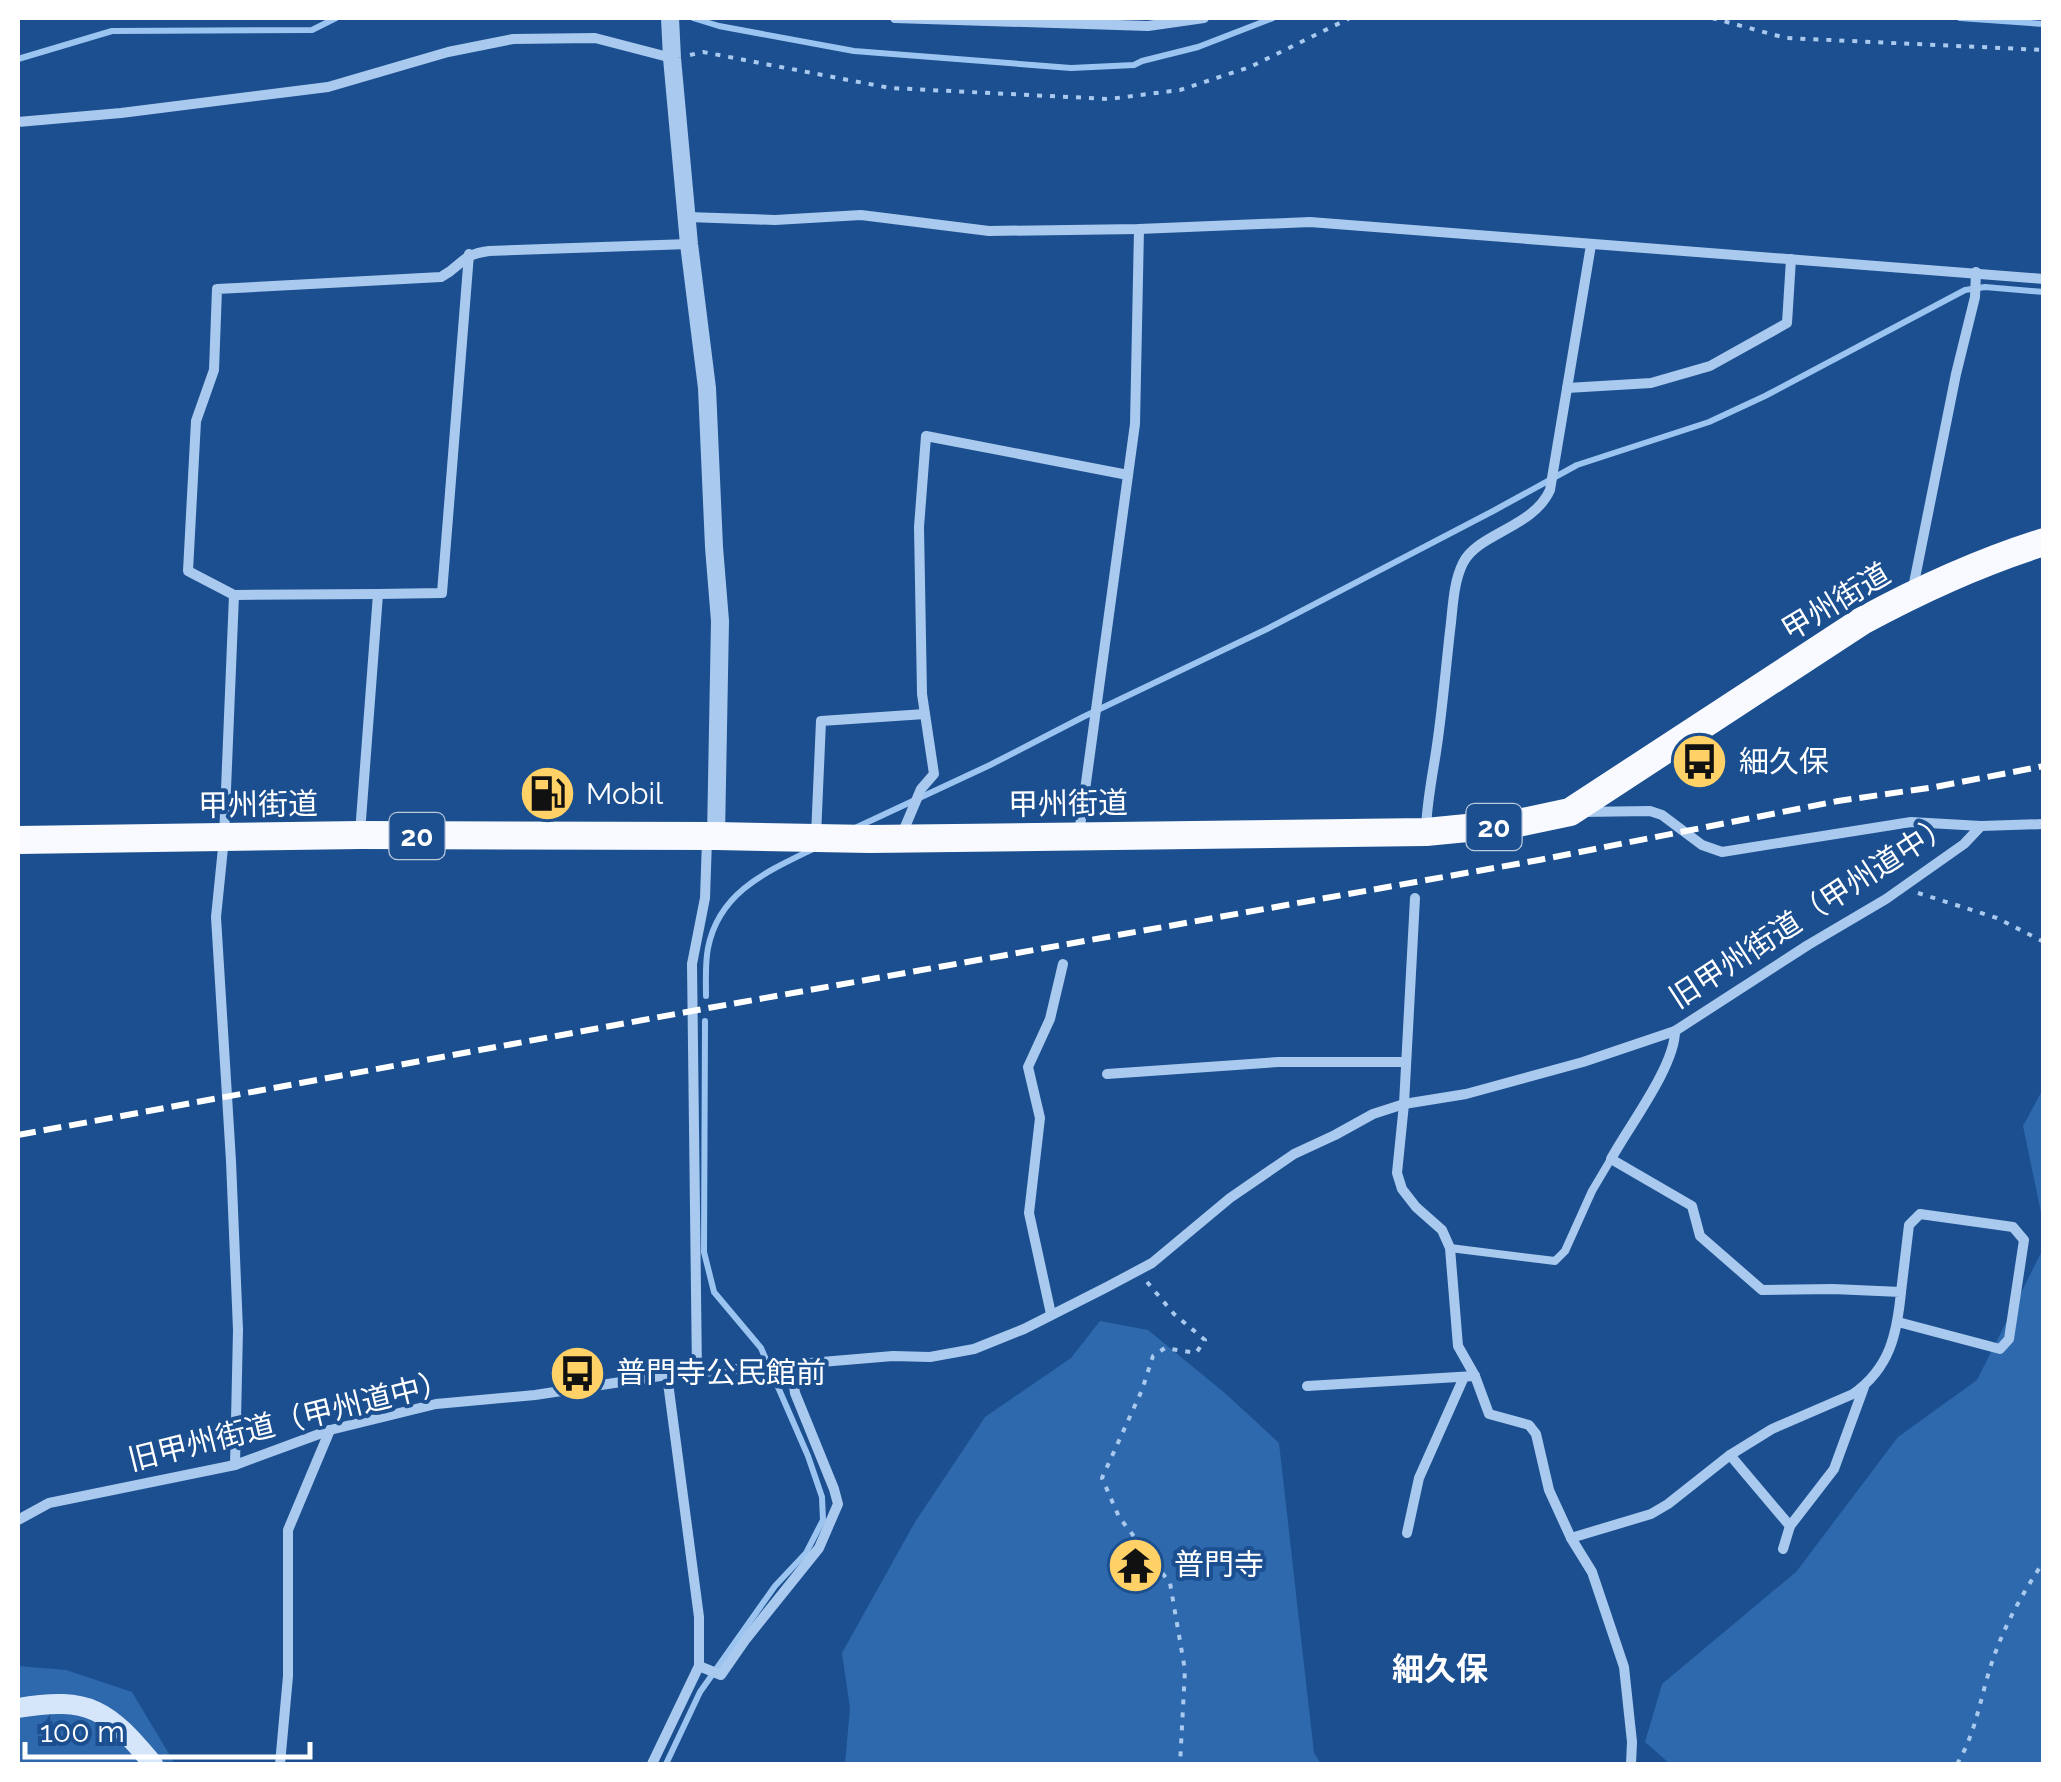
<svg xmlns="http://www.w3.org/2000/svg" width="2061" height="1782" font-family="Raleway,'Noto Sans JP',sans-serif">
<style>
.green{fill:#2e69ad}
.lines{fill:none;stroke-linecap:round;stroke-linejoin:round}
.stream{stroke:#9cc4f0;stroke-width:6}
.path{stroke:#a9c9ee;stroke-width:4;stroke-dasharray:5 8;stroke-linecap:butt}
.service{stroke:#a9c9ee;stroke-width:8}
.minor{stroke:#a9c9ee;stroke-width:10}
.tertiary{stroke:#a9c9ee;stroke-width:18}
.secondary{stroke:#d6e6fa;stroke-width:20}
.trunk{stroke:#f8faff;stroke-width:28}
.rail{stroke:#fff;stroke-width:6;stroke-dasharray:18 8;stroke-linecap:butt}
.labels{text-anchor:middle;stroke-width:8;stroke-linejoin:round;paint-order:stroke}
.shield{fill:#1b4f8f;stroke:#bbcadd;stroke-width:2.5}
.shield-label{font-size:28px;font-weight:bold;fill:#fff}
.street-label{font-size:30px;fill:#fff;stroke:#1b4f8f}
.poi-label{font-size:30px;fill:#fff;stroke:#1b4f8f;text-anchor:start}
.neighbourhood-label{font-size:32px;font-weight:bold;fill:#fff;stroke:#1b4f8f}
</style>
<rect width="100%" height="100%" fill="#1b4f8f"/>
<g class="green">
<path d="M 2043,1089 L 2044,1089 L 2043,1222 L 2023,1126 Z"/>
<path d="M 2043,1249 L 2043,1764 L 1670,1764 L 1645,1742 L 1662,1684 L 1796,1572 L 1898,1437 L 1977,1380 Z"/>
<path d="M 1100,1321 L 1148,1330 L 1226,1394 L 1279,1443 L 1314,1753 L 1321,1764 L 845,1764 L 850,1708 L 842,1653 L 915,1522 L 985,1417 L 1071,1358 Z"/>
<path d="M 18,1666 L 66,1670 L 132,1692 L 175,1764 L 18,1764 Z"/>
</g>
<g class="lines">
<g class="stream">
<path d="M 693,18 L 719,26 L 854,51 L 1071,68 L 1134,65 L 1142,61 L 1198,47 L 1273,18"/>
<path d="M 1960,18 L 2044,24"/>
<path d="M 18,59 L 112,31 L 312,30 L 336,18"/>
<path d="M 855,828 L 990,765 L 1083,717 L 1267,629 L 1495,510 L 1577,465 L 1709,422 L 1765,396 L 1965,290 L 1985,287 L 2044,292"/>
<path d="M 706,996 C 706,980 705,963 708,948 C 719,892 766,872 813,849"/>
<path d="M 666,1764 L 700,1692 L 775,1586 L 806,1553 L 823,1520 L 822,1497 L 808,1456 L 761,1348 L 714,1292 L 704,1252 L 705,1021"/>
</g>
<g class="path">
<path d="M 1712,18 L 1786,38 L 2044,50"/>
<path d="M 690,55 L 703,52 L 890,88 L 1109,99 L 1180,90 L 1250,67 L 1350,18"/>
<path d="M 1918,893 L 1997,918 L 2044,942"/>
<path d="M 1147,1282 L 1174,1314 L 1205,1340 L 1196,1353 L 1165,1348 L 1153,1356 L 1142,1390 L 1102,1478 L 1119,1517 L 1170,1583 L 1185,1670 L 1180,1764"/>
<path d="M 1957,1764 C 1974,1736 1979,1706 1988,1675 C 2000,1633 2020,1597 2044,1561"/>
</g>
<path class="service" d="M 1450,1248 L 1555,1261 L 1565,1251 L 1592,1191 L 1611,1159"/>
<g class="minor">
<path d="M 895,18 L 1148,26 L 1204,18"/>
<path d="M 18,122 L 121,113 L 328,87 L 448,52 L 513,39 L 595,38 L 672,58"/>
<path d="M 687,217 L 775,220 L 861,215 L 989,231 L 1139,229 L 1310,222 L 2044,279"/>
<path d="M 1567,388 L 1651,383 L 1710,366 L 1787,323 L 1791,259"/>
<path d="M 1913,588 L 1956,374 L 1975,297 L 1976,272"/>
<path d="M 378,594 L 234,595 L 188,571 L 196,421 L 214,370 L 217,289 L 441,277 C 464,265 459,255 489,251 L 689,244"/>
<path d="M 234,595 L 224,838 L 216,917 L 231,1161 L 238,1330 L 235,1465"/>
<path d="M 1581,812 L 1650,811 L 1662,815 L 1702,845 L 1722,852 L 1911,822 L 1981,826 L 2044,824"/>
<path d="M 1426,829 C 1427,798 1434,769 1438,738 C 1443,702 1446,666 1450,631 C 1453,608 1453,583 1463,563 C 1478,533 1533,528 1550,490 L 1591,245"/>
<path d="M 360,833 L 378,594 L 442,593 L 469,254"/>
<path d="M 902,834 L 921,789 L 934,774 L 922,694 L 919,527 L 926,436 L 1128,475"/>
<path d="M 1079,834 L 1135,424 L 1139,229"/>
<path d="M 816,836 L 821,721 L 925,714"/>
<path d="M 1415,898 L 1404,1104 L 1397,1173 L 1402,1189 L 1416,1207 L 1442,1230 L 1450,1248 L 1458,1346 L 1475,1376 L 1489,1414 L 1529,1425 L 1536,1434 L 1549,1490 L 1571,1538 L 1592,1572 L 1624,1667 L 1632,1742 L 1631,1764"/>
<path d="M 1107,1074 L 1278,1062 L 1406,1062"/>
<path d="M 1051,1314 L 1029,1213 L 1040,1118 L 1028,1067 L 1050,1019 L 1063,964"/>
<path d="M 1898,1322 L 2000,1349 L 2009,1339 L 2024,1240 L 2013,1227 L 1920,1214 L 1909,1225 L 1901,1292"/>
<path d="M 697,1373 L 692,964 L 705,898 L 707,840"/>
<path d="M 1307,1386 L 1475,1376"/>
<path d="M 1730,1455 L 1790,1526"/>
<path d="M 18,1520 L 49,1503 L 235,1465 L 330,1430 L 436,1404 L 535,1395 L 667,1375 L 893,1356 L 930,1357 L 974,1349 L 1024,1329 L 1105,1288 L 1152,1263 L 1230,1198 L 1294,1154 L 1335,1135 L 1373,1114 L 1404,1104 L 1466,1094 L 1583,1062 L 1675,1031 L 1808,945 L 1886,899 L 1964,844 L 1981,826"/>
<path d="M 1407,1533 L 1419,1478 L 1464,1377"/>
<path d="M 1571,1538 L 1651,1514 L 1668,1504 L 1730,1455 L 1772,1429 L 1853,1394 C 1890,1368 1897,1334 1901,1292 L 1833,1289 L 1762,1290 L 1700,1236 L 1692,1206 L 1611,1159 C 1629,1126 1675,1066 1675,1031"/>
<path d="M 1783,1549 L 1790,1526 L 1834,1469 L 1864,1387"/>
<path d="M 699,1666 L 721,1675 L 746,1639 L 819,1548 L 838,1504 L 834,1489 L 795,1393 L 791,1364"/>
<path d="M 280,1764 L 288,1676 L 288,1530 L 330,1430"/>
<path d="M 652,1764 L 699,1666 L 699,1617 L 667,1375"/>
</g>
<path class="tertiary" d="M 670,18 L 672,58 L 689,244 L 707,388 L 714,547 L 720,621 L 716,836"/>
<path class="secondary" d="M 18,1708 C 90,1696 108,1710 153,1764"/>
<path class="trunk" d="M 18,840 L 360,835 L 716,836 L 870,839 L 1426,832 L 1518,823 L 1570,812 L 1862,621 C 1921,589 1980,562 2044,542"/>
<path class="rail" d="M 18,1135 L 692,1011 L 1539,860 L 1838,801 L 1935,787 L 2044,766"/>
</g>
<defs>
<symbol id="bus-disc" viewBox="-11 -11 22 22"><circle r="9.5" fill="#ffd166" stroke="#1b4f8f"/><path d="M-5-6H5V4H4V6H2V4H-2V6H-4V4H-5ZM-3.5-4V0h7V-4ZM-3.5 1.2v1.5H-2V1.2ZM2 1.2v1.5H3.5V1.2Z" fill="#111"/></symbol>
<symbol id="fuel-disc" viewBox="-11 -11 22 22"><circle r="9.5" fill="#ffd166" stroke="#1b4f8f"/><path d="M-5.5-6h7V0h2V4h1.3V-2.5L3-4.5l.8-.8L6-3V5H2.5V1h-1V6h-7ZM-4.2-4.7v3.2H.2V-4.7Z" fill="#111"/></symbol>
<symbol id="temple-disc" viewBox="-11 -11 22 22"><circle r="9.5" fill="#ffd166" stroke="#1b4f8f"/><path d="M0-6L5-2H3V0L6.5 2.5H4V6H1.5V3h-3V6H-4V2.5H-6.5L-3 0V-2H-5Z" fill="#111"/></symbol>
</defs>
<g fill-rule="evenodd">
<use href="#bus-disc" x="1668" y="730" width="63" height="63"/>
<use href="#fuel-disc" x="516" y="762" width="63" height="63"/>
<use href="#bus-disc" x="546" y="1342" width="63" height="63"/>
<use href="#temple-disc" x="1104" y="1534" width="63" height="63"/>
</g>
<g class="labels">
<g class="shield">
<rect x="1466.5" y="804" width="55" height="46" rx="8"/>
<rect x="389.5" y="813" width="55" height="46" rx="8"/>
</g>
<g class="shield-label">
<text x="1494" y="837">20</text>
<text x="417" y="846">20</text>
</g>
<g class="street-label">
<text transform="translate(1836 602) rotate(-31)" y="10">甲州街道</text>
<text transform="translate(1068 804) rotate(-1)" y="10">甲州街道</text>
<text transform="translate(258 805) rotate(-1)" y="10">甲州街道</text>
<text transform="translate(1811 911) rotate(-33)" y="10">旧甲州街道（甲州道中）</text>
<text transform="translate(289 1421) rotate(-14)" y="10">旧甲州街道（甲州道中）</text>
</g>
<g class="poi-label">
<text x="1739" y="772">細久保</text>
<text x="586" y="804">Mobil</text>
<text x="616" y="1383">普門寺公民館前</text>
<text x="1174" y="1575">普門寺</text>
</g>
<g class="neighbourhood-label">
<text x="1440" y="1680">細久保</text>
</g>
</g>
<rect width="2061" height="1782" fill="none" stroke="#ffffff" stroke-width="40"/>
<path d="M25 1742v15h285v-15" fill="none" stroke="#ffffff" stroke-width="5"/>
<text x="40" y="1742" font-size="30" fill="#ffffff" stroke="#1b4f8f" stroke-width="8" paint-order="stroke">100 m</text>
</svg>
